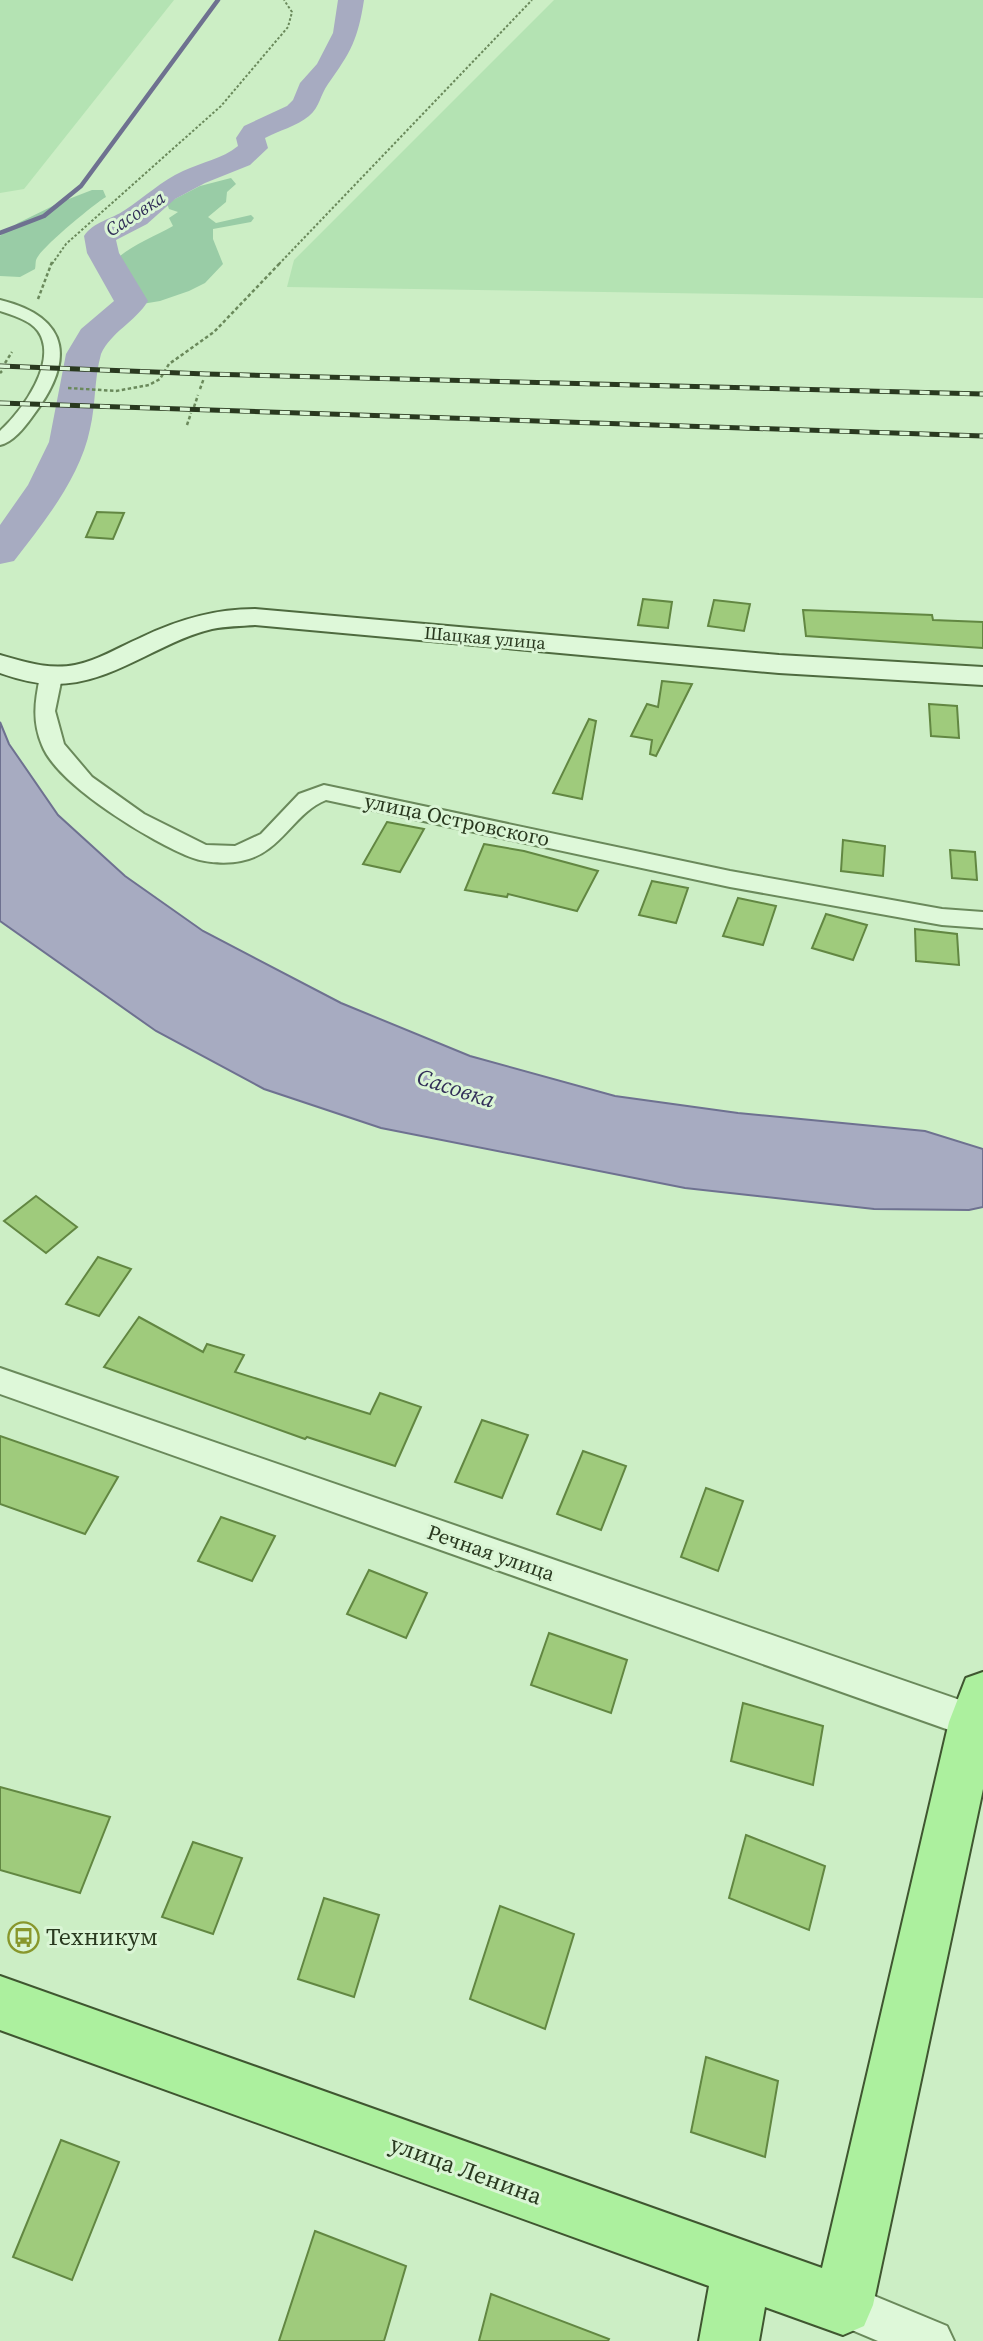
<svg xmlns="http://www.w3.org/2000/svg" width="983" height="2341" font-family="'Source Serif 4',serif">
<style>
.farmland{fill:#b4e3b3}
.green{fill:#99cca6}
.water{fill:#a7abc1;stroke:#6e7190;stroke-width:2}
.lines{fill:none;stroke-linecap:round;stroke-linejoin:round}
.stream{stroke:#6e7190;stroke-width:4.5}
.river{fill:#a7abc1;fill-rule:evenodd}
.building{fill:#9fcb7c;stroke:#628742;stroke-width:2}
.street-casing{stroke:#6a895b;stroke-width:4}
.secondary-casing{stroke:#4e6a3f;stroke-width:4}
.primary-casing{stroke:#3f5630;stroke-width:4}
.path-far1{stroke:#6a895b;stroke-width:2;stroke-dasharray:2.5 2;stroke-linecap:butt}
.path{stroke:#6a895b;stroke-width:2.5;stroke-dasharray:3.5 2.5;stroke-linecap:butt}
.street{fill:#def8d9;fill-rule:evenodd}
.secondary{fill:#def8d9;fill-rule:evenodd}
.primary{fill:#acf09e;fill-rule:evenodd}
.rail-casing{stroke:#29391f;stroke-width:5}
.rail{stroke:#daf5d5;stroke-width:3.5;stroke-dasharray:10;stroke-linecap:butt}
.labels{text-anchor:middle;stroke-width:6;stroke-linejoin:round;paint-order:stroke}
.far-street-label{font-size:18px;fill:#29391f;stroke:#daf5d5}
.far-water-label{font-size:19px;font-style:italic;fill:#322f58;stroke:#daf5d5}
.street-label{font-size:21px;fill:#29391f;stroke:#daf5d5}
.water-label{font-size:23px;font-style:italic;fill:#322f58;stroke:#daf5d5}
.near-poi-label{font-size:24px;fill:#29391f;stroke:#daf5d5;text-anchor:start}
.near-street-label{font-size:24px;fill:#29391f;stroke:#daf5d5}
</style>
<rect width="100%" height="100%" fill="#cceec5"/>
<g class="farmland">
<path d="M 0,0 L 174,0 L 24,189 L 0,193 Z"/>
<path d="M 554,0 L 983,0 L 983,298 L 287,287 L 294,260 Z"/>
</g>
<g class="green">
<path d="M 231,178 L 236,184 L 227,192 L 226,202 L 208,217 L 216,223 L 251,215 L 254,218 L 251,222 L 213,229 L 213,239 L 223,264 L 205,283 L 189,291 L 160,301 L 130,306 L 118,299 C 128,283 127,272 120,256 C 133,245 157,235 173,226 L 169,218 L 178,212 L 169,209 L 167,203 L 200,186 Z"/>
<path d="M 92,190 L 103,190 L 106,197 C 94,204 43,246 37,258 C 35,261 36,265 35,269 L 20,277 L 0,276 L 0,236 L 18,223 L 61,202 Z"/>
</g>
<path class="water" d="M 0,722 L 9,744 L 58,815 L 125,876 L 203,931 L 341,1003 L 470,1056 L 615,1096 L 738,1113 L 925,1131 L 983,1149 L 983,1207 L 969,1210 L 874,1209 L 685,1188 L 381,1128 L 264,1089 L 156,1031 L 0,921 Z"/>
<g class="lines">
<path class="stream" d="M 0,233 L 44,216 L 81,186 L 218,0"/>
<path class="river" d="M 338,0 L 364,0 C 358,39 351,52 328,84 C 320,95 320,107 309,116 C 297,126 278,131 265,138 L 268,148 L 250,165 L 205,183 L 175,199 L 147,224 L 116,240 L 119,253 L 148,301 C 135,322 111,332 101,354 C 94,379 96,404 90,429 C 80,478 44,522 14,561 L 0,564 L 0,525 L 28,485 L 49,442 L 66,354 L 81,329 L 114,301 L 87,253 L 84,236 C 93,222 112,219 125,210 C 145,197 161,181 183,171 C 202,162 222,159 238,146 L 236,138 L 244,126 L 287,106 L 293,100 L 300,83 L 317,64 L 333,33 Z"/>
</g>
<g class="building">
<path d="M 97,512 L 124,513 L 113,539 L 86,537 Z"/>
<path d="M 643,599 L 672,602 L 668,628 L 638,625 Z"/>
<path d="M 714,600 L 750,604 L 744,631 L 708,626 Z"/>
<path d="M 803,610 L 932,615 L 933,620 L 983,622 L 983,648 L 806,636 Z"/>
<path d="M 662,681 L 692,684 L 656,756 L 650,754 L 652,740 L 631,736 L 647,704 L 658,707 Z"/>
<path d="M 929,704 L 957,706 L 959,738 L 931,736 Z"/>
<path d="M 589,719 L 596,721 L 582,799 L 553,793 Z"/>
<path d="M 387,822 L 424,829 L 400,872 L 363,864 Z"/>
<path d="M 843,840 L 885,846 L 883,876 L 841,871 Z"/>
<path d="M 484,844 L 524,851 L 598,871 L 577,911 L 508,894 L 507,897 L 465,890 Z"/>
<path d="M 950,850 L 975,852 L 977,880 L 952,878 Z"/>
<path d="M 652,881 L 688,888 L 676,923 L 639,915 Z"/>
<path d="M 738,898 L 776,906 L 763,945 L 723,936 Z"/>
<path d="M 826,914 L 867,925 L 853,960 L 812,948 Z"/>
<path d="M 915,929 L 957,934 L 959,965 L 916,961 Z"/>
<path d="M 36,1196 L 77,1227 L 46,1253 L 4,1221 Z"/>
<path d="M 98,1257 L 131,1269 L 99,1316 L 66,1304 Z"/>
<path d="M 139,1317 L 203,1352 L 207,1344 L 244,1355 L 235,1372 L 370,1414 L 380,1393 L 421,1407 L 395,1466 L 307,1437 L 305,1439 L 104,1367 Z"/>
<path d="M 482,1420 L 528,1435 L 502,1498 L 455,1482 Z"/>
<path d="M 0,1436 L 118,1477 L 85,1534 L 0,1504 Z"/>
<path d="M 583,1451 L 626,1466 L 601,1530 L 557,1514 Z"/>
<path d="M 706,1488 L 743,1501 L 718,1571 L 681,1557 Z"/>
<path d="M 221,1517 L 275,1536 L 252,1581 L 198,1561 Z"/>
<path d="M 369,1570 L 427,1593 L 406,1638 L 347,1614 Z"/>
<path d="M 549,1633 L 627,1660 L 611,1713 L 531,1685 Z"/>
<path d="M 743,1703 L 823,1726 L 813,1785 L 731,1761 Z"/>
<path d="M 0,1787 L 110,1817 L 80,1893 L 0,1870 Z"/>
<path d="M 746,1835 L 825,1866 L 809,1930 L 729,1898 Z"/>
<path d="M 193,1842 L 242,1858 L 213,1934 L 162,1917 Z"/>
<path d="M 324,1898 L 379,1915 L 354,1997 L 298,1979 Z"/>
<path d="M 500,1906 L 574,1934 L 545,2029 L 470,1999 Z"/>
<path d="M 706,2057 L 778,2081 L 765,2157 L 691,2132 Z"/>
<path d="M 61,2140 L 119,2162 L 72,2280 L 13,2257 Z"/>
<path d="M 315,2231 L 406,2266 L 384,2341 L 279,2341 Z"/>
<path d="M 491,2294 L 609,2339 L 608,2341 L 479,2341 Z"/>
</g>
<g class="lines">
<defs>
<g id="street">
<path d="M 0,300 C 73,318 74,363 32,417 C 24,428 13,442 0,445 L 0,431 C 22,411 59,361 38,331 C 30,320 12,315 0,311 Z"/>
<path d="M 51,671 L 59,672 L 62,677 L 55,711 L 64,744 L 92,777 L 144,814 L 206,845 L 235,846 L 261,834 L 299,794 L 324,785 L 730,871 L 942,909 L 983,912 L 983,928 L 942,925 L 730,887 L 326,800 C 293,813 281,854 241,861 C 228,864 206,863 193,858 C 153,843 57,785 42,745 C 32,721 35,701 40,677 L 43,672 Z"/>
<path d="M 0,1368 L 983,1708 L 983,1742 L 0,1394 Z"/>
<path d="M 843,2283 L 947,2326 L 954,2341 L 878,2341 L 828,2320 L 821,2305 L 828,2290 Z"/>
</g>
<path id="secondary" d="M 255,609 L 779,655 L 983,667 L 983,685 L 779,673 L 255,625 C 241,626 226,626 212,629 C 157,642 112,685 53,684 C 35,684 17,679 0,673 L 0,655 C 25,662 48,670 75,665 C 97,661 119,647 140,638 C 177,620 214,609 255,609 Z"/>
<path id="primary" d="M 983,1672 L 983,1789 L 873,2305 L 864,2326 L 843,2335 L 765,2307 L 759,2341 L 699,2341 L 709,2286 L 0,2030 L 0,1976 L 822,2268 L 949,1722 L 966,1678 Z"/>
</defs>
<use href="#street" class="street-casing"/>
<use href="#secondary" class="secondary-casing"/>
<use href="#primary" class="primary-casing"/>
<g class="path-far1">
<path d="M 52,264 L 66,244 L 221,106 L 288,27 L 292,12 L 284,0"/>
<path d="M 279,264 L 532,0"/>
</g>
<g class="path">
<path d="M 38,299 L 52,262"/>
<path d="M 5,363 L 12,352"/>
<path d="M 0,373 L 2,371"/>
<path d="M 68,388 L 116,391 L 149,385 L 160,379 L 169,364 L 214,332 L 281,262"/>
<path d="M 200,389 L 204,378"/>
<path d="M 194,407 L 198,395"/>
<path d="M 187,425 L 191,413"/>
</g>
<use href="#street" class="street"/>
<use href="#secondary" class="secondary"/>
<use href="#primary" class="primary"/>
<defs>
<g id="rail">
<path d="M 0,366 L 206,374 L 983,394"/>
<path d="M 0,403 L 983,436"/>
</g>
</defs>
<use href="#rail" class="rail-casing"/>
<use href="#rail" class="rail"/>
</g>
<defs>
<symbol id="bus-ring" viewBox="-11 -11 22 22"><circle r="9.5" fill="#daf5d5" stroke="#88972c" stroke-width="1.5"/><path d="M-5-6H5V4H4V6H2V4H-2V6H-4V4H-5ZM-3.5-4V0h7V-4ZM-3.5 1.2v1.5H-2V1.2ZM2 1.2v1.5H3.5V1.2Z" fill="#88972c"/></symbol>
</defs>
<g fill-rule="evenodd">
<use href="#bus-ring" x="6" y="1920" width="35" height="35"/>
</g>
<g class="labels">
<g class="far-street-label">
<text transform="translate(485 638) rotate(5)" y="6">Шацкая улица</text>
</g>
<g class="far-water-label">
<text transform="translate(135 213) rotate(-33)" y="7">Сасовка</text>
</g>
<g class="street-label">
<text transform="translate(457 820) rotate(12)" y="7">улица Островского</text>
<text transform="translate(491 1553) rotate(19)" y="7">Речная улица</text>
</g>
<g class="water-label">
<text transform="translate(456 1088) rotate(18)" y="8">Сасовка</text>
</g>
<g class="near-poi-label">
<text x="46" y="1945">Техникум</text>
</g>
<g class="near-street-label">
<text transform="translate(466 2170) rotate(20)" y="8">улица Ленина</text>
</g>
</g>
</svg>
